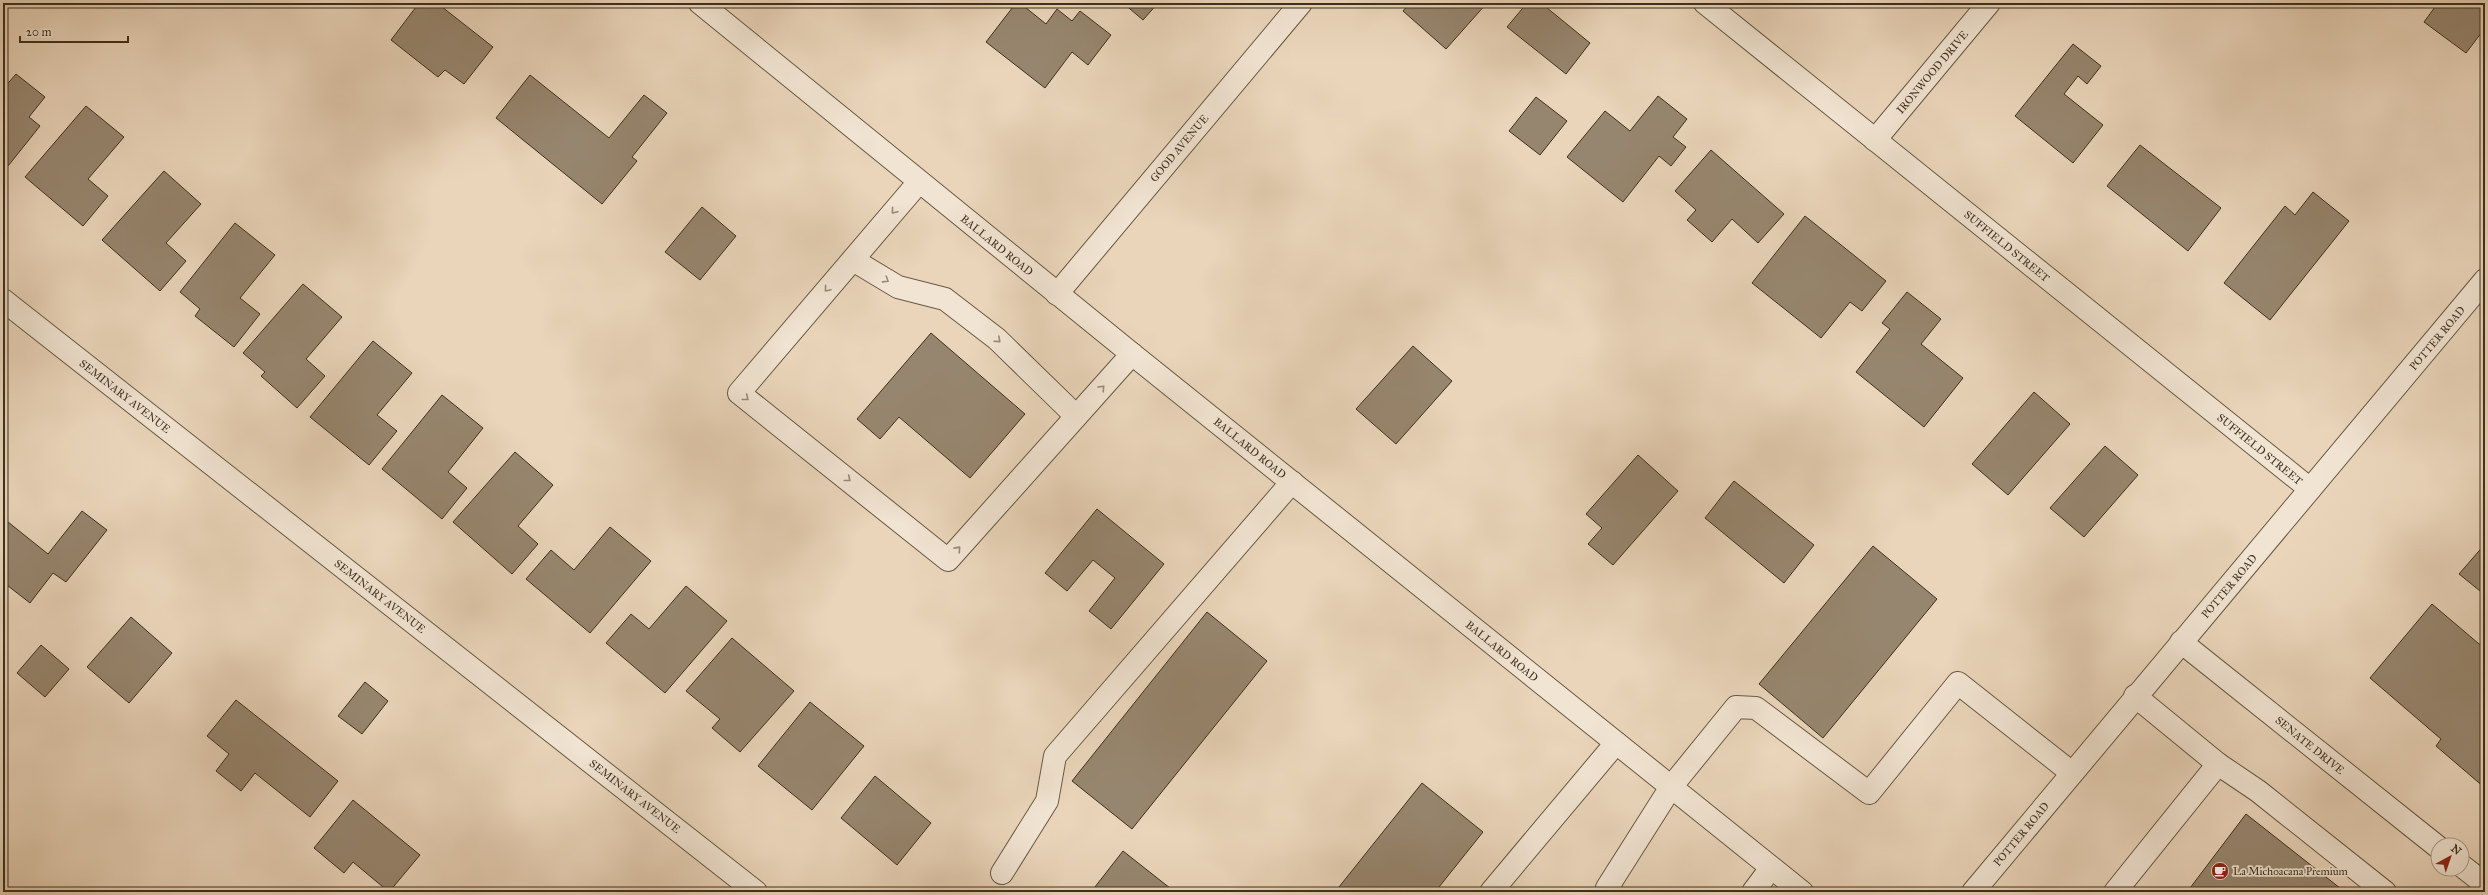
<svg xmlns="http://www.w3.org/2000/svg" width="2488" height="895" font-family="'IM FELL Great Primer',serif">
<style>
.building{fill:#97866f;stroke:#3d301d}
.lines{fill:none;stroke-linecap:round;stroke-linejoin:round}
.minor-casing{stroke:#685944;stroke-width:24}
.minor{stroke:#f1e4d2;stroke-width:22}
.oneway{stroke:#978a78}
.labels{text-anchor:middle;stroke-width:3.5;stroke-linejoin:round;paint-order:stroke}
.street-label{font-size:11px;fill:#3d301d;stroke:#f1e4d2}
.poi-label{font-size:11px;fill:#3d301d;stroke:#f1e4d2;text-anchor:start}
</style>
<rect width="100%" height="100%" fill="#ead5ba"/>
<filter id="stains"><feTurbulence type="fractalNoise" baseFrequency=".005" numOctaves="4"/><feColorMatrix values="0 0 0 0 .2 0 0 0 0 .09 0 0 0 0 .02 0 0 0 .5 -.17"/></filter>
<radialGradient id="worn" r=".72"><stop offset=".6" stop-color="#630" stop-opacity="0"/><stop offset="1" stop-color="#630" stop-opacity=".3"/></radialGradient>
<g class="building">
<path d="M 419,3 L 437,3 L 493,47 L 464,84 L 445,70 L 438,77 L 391,40 Z"/>
<path d="M 1016,3 L 1020,3 L 1046,24 L 1057,9 L 1072,21 L 1080,11 L 1111,35 L 1088,65 L 1072,52 L 1045,88 L 986,42 Z"/>
<path d="M 1123,3 L 1158,3 L 1143,20 Z"/>
<path d="M 1410,3 L 1487,3 L 1446,49 L 1403,11 Z"/>
<path d="M 1527,3 L 1541,3 L 1590,43 L 1566,74 L 1507,27 Z"/>
<path d="M 2430,3 L 2485,3 L 2485,28 L 2466,53 L 2424,22 L 2435,7 Z"/>
<path d="M 2073,44 L 2101,66 L 2087,84 L 2078,76 L 2064,94 L 2103,125 L 2073,163 L 2015,116 Z"/>
<path d="M 16,74 L 45,97 L 29,117 L 40,126 L 8,166 L 3,163 L 3,89 Z"/>
<path d="M 530,75 L 609,138 L 644,95 L 667,113 L 632,157 L 637,161 L 602,204 L 496,118 Z"/>
<path d="M 1658,96 L 1687,119 L 1673,137 L 1686,147 L 1671,166 L 1659,156 L 1623,202 L 1567,157 L 1605,111 L 1630,131 Z"/>
<path d="M 1536,97 L 1567,121 L 1540,155 L 1509,131 Z"/>
<path d="M 86,106 L 124,137 L 88,179 L 108,196 L 83,226 L 25,177 Z"/>
<path d="M 2140,145 L 2221,208 L 2188,251 L 2107,186 Z"/>
<path d="M 1711,150 L 1784,214 L 1758,243 L 1732,219 L 1712,242 L 1687,220 L 1696,210 L 1675,191 Z"/>
<path d="M 164,171 L 201,204 L 166,243 L 186,261 L 160,291 L 102,240 Z"/>
<path d="M 2313,192 L 2349,221 L 2270,320 L 2224,283 L 2285,206 L 2295,215 Z"/>
<path d="M 702,207 L 736,236 L 700,280 L 665,252 Z"/>
<path d="M 1805,216 L 1886,281 L 1862,311 L 1850,302 L 1821,338 L 1752,283 Z"/>
<path d="M 235,223 L 275,255 L 240,298 L 260,314 L 234,347 L 195,316 L 200,309 L 180,292 Z"/>
<path d="M 303,284 L 342,317 L 306,359 L 325,376 L 297,408 L 261,376 L 265,372 L 243,353 Z"/>
<path d="M 1907,292 L 1941,319 L 1921,344 L 1963,378 L 1924,427 L 1856,372 L 1890,329 L 1882,323 Z"/>
<path d="M 931,333 L 1025,414 L 970,478 L 899,417 L 880,439 L 857,419 Z"/>
<path d="M 373,341 L 412,373 L 377,415 L 397,431 L 369,465 L 310,417 Z"/>
<path d="M 1413,346 L 1452,381 L 1396,444 L 1356,409 Z"/>
<path d="M 2034,392 L 2070,424 L 2008,495 L 1972,464 Z"/>
<path d="M 442,395 L 483,428 L 448,472 L 467,488 L 442,519 L 382,469 Z"/>
<path d="M 2105,446 L 2138,475 L 2084,537 L 2050,508 Z"/>
<path d="M 515,452 L 553,485 L 518,526 L 538,544 L 512,574 L 453,522 Z"/>
<path d="M 1638,455 L 1678,491 L 1613,565 L 1588,544 L 1602,528 L 1586,514 Z"/>
<path d="M 1734,481 L 1814,545 L 1784,583 L 1705,518 Z"/>
<path d="M 1097,509 L 1164,564 L 1111,629 L 1089,611 L 1115,578 L 1093,560 L 1067,591 L 1045,573 Z"/>
<path d="M 82,511 L 107,530 L 66,582 L 53,573 L 30,603 L 3,582 L 3,518 L 48,554 Z"/>
<path d="M 610,527 L 651,561 L 590,633 L 526,579 L 551,550 L 574,570 Z"/>
<path d="M 2485,544 L 2485,595 L 2459,574 Z"/>
<path d="M 1873,546 L 1937,599 L 1823,738 L 1759,684 Z"/>
<path d="M 686,586 L 727,621 L 665,693 L 606,643 L 631,614 L 649,629 Z"/>
<path d="M 2432,604 L 2485,649 L 2485,788 L 2436,746 L 2441,739 L 2370,678 Z"/>
<path d="M 1207,612 L 1267,661 L 1132,829 L 1072,781 Z"/>
<path d="M 131,617 L 172,653 L 129,703 L 87,667 Z"/>
<path d="M 732,638 L 794,691 L 740,752 L 712,728 L 720,719 L 686,691 Z"/>
<path d="M 41,645 L 69,669 L 45,697 L 17,673 Z"/>
<path d="M 365,682 L 388,701 L 362,734 L 338,716 Z"/>
<path d="M 236,700 L 338,781 L 310,817 L 255,773 L 241,791 L 216,771 L 229,754 L 207,736 Z"/>
<path d="M 810,702 L 864,746 L 812,810 L 758,766 Z"/>
<path d="M 875,776 L 931,823 L 897,865 L 841,818 Z"/>
<path d="M 1422,783 L 1483,832 L 1435,892 L 1335,892 Z"/>
<path d="M 353,800 L 420,855 L 389,892 L 353,862 L 344,873 L 314,848 Z"/>
<path d="M 2246,814 L 2345,892 L 2187,892 Z"/>
<path d="M 1123,851 L 1175,892 L 1091,892 Z"/>
</g>
<g class="lines">
<defs>
<g id="minor">
<path d="M 700,3 L 1132,354 L 1802,892"/>
<path d="M 1705,3 L 2310,489"/>
<path d="M 1875,140 L 1989,3"/>
<path d="M 919,182 L 739,393 L 948,560 L 1132,354"/>
<path d="M 853,260 L 898,287 L 945,299 L 997,339 L 1076,416"/>
<path d="M 1057,294 L 1301,3"/>
<path d="M 3,300 L 756,892"/>
<path d="M 2181,642 L 2438,847"/>
<path d="M 2218,764 L 2258,791 L 2385,892"/>
<path d="M 2462,866 L 2485,884"/>
<path d="M 1002,873 L 1047,801 L 1055,756 L 1292,482"/>
<path d="M 1491,892 L 1616,743"/>
<path d="M 1612,892 L 1607,888 L 1671,787 L 1736,707 L 1756,708 L 1869,793 L 1958,683 L 2072,773"/>
<path d="M 1753,892 L 1771,868"/>
<path d="M 1973,892 L 2485,280"/>
<path d="M 2115,892 L 2218,764 L 2135,696"/>
</g>
</defs>
<use href="#minor" class="minor-casing"/>
<use href="#minor" class="minor"/>
</g>
<defs><path id="oneway-chevron" d="M-2-3.5L2.5 0L-2 3.5" fill="none" stroke-width="1.6" stroke-linecap="round" stroke-linejoin="round"/></defs>
<g class="oneway">
<use href="#oneway-chevron" transform="translate(894 211) rotate(130)"/>
<use href="#oneway-chevron" transform="translate(886 280) rotate(32)"/>
<use href="#oneway-chevron" transform="translate(827 289) rotate(130)"/>
<use href="#oneway-chevron" transform="translate(998 340) rotate(42)"/>
<use href="#oneway-chevron" transform="translate(1102 388) rotate(-47)"/>
<use href="#oneway-chevron" transform="translate(746 398) rotate(39)"/>
<use href="#oneway-chevron" transform="translate(848 479) rotate(39)"/>
<use href="#oneway-chevron" transform="translate(958 549) rotate(-48)"/>
</g>
<defs>
<symbol id="cafe-disc" viewBox="-11 -11 22 22"><circle r="9.5" fill="#8f2418" stroke="#f1e4d2"/><path d="M-5.5-4.5H6V0H3Q3 3.5 0 3.5H-2.5Q-5.5 3.5-5.5 0ZM3-3.2v2h1.7v-2ZM-6 4.5H4V6H-6Z" fill="#fff"/></symbol>
</defs>
<g fill-rule="evenodd">
<use href="#cafe-disc" x="2210" y="861" width="20" height="20"/>
</g>
<g class="labels">
<g class="street-label">
<text transform="translate(1932 72) rotate(-50)" y="4">IRONWOOD DRIVE</text>
<text transform="translate(1179 148) rotate(-50)" y="4">GOOD AVENUE</text>
<text transform="translate(997 245) rotate(39)" y="4">BALLARD ROAD</text>
<text transform="translate(2007 246) rotate(39)" y="4">SUFFIELD STREET</text>
<text transform="translate(2437 338) rotate(-50)" y="4">POTTER ROAD</text>
<text transform="translate(125 396) rotate(38)" y="4">SEMINARY AVENUE</text>
<text transform="translate(1250 448) rotate(39)" y="4">BALLARD ROAD</text>
<text transform="translate(2260 449) rotate(39)" y="4">SUFFIELD STREET</text>
<text transform="translate(2229 586) rotate(-50)" y="4">POTTER ROAD</text>
<text transform="translate(380 596) rotate(38)" y="4">SEMINARY AVENUE</text>
<text transform="translate(1502 651) rotate(39)" y="4">BALLARD ROAD</text>
<text transform="translate(2310 745) rotate(39)" y="4">SENATE DRIVE</text>
<text transform="translate(635 796) rotate(38)" y="4">SEMINARY AVENUE</text>
<text transform="translate(2021 834) rotate(-50)" y="4">POTTER ROAD</text>
</g>
<g class="poi-label">
<text x="2233" y="875">La Michoacana Premium</text>
</g>
</g>
<rect width="2488" height="895" fill="none" stroke="#ead5ba" stroke-width="16"/>
<rect x="4" y="4" width="2480" height="887" fill="none" stroke="#3d301d" stroke-width="2"/>
<rect x="8" y="8" width="2472" height="879" fill="none" stroke="#3d301d"/>
<g transform="translate(2450 857) rotate(40)"><circle r="19" fill="#f1e4d2" stroke="#a99c8a"/>
<path d="M0-3L7 15L0 10L-7 15Z" fill="#8f2418"/>
<text y="-6" font-size="11" font-weight="bold" text-anchor="middle" fill="#3d301d">N</text>
</g>
<path d="M20 36v6h108v-6" fill="none" stroke="#3d301d" stroke-width="2"/>
<text x="26" y="36" font-size="12" fill="#3d301d" stroke="#f1e4d2" stroke-width="3" paint-order="stroke">20 m</text>
<rect width="100%" height="100%" filter="url(#stains)"/>
<rect width="100%" height="100%" fill="url(#worn)"/>
</svg>
